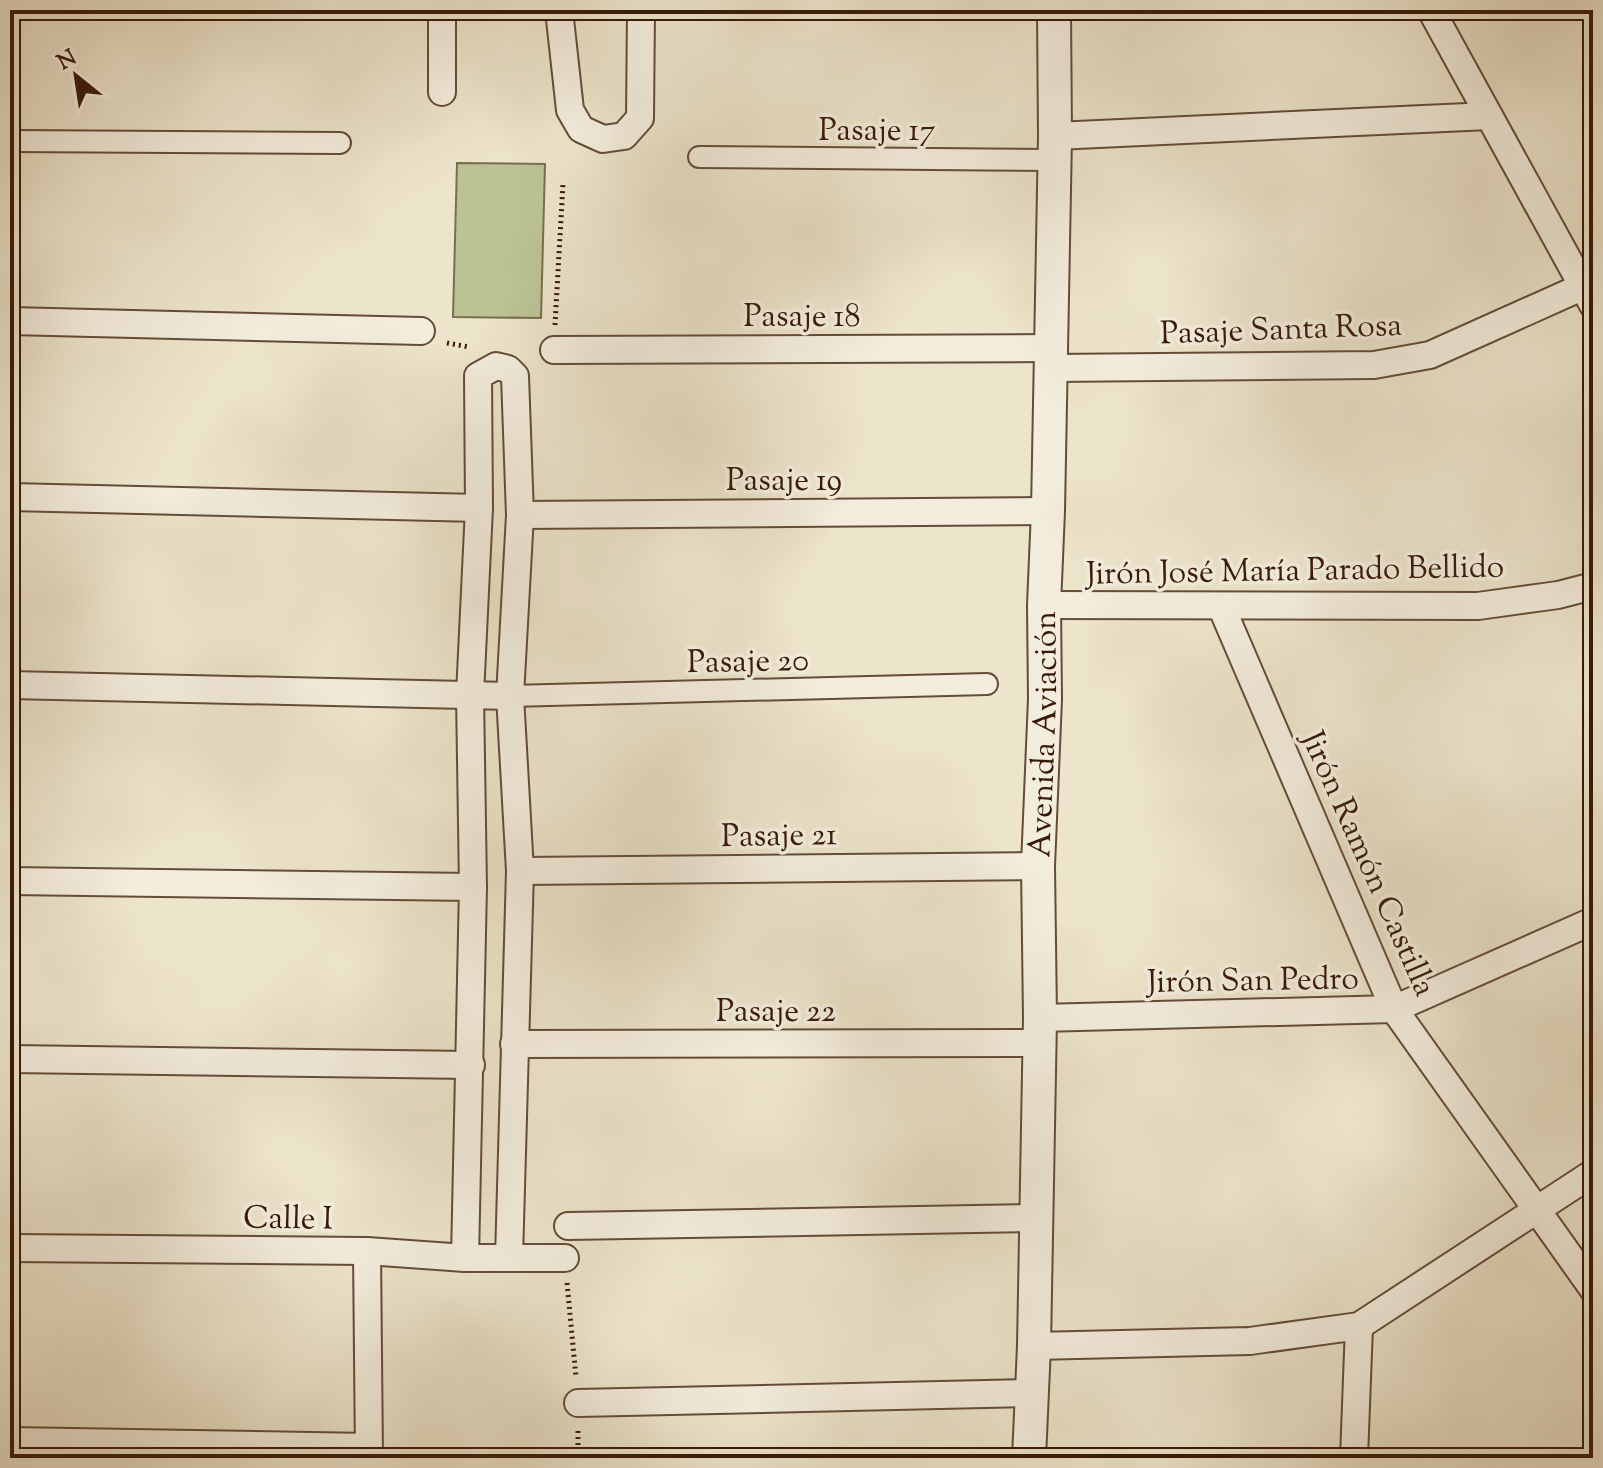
<svg xmlns="http://www.w3.org/2000/svg" width="1603" height="1468" font-family="'Sorts Mill Goudy',serif">
<style>
.pitch{fill:#bbc395;stroke:#7a6e4e;stroke-width:2}
.lines{fill:none;stroke-linecap:round;stroke-linejoin:round}
.pedestrian-casing{stroke:#654c38;stroke-width:24}
.minor-casing{stroke:#654c38;stroke-width:30}
.tertiary-casing{stroke:#654c38;stroke-width:36}
.path{stroke:#381907;stroke-width:5;stroke-dasharray:2 4;stroke-linecap:butt}
.pedestrian{stroke:#f3eddd;stroke-width:20}
.minor{stroke:#f3eddd;stroke-width:26}
.tertiary{stroke:#f3eddd;stroke-width:32}
.labels{text-anchor:middle;stroke-width:7;stroke-linejoin:round;paint-order:stroke}
.street-label{font-size:32px;fill:#381907;stroke:#f3eddd}
</style>
<rect width="100%" height="100%" fill="#ece4cb"/>
<filter id="stains"><feTurbulence type="fractalNoise" baseFrequency=".0025" numOctaves="4"/><feColorMatrix values="0 0 0 0 .2 0 0 0 0 .09 0 0 0 0 .02 0 0 0 .5 -.17"/></filter>
<radialGradient id="worn" r=".72"><stop offset=".6" stop-color="#630" stop-opacity="0"/><stop offset="1" stop-color="#630" stop-opacity=".3"/></radialGradient>
<path class="pitch" d="M 457,163 L 545,164 L 541,318 L 453,317 Z"/>
<g class="lines">
<defs>
<g id="pedestrian">
<path d="M 10,141 L 340,143"/>
<path d="M 699,157 L 1053,160"/>
<path d="M 510,696 L 987,684"/>
<path d="M 10,1438 L 369,1444"/>
</g>
<g id="minor">
<path d="M 442,10 L 442,92"/>
<path d="M 559,10 L 570,110 L 581,129 L 603,139 L 624,136 L 640,118 L 641,10"/>
<path d="M 1431,10 L 1593,305"/>
<path d="M 1055,136 L 1489,116"/>
<path d="M 10,321 L 421,331"/>
<path d="M 554,350 L 1051,348"/>
<path d="M 1051,368 L 1374,365 L 1430,355 L 1593,282"/>
<path d="M 10,497 L 479,508"/>
<path d="M 520,515 L 1048,511"/>
<path d="M 1044,605 L 1478,606 L 1558,595 L 1593,586"/>
<path d="M 1221,606 L 1394,1009 L 1593,1289"/>
<path d="M 10,685 L 510,696"/>
<path d="M 520,871 L 1038,866"/>
<path d="M 10,881 L 473,887"/>
<path d="M 1040,1018 L 1394,1009 L 1593,921"/>
<path d="M 514,1044 L 1038,1043"/>
<path d="M 10,1059 L 471,1065"/>
<path d="M 568,1226 L 1034,1218"/>
<path d="M 10,1248 L 367,1251 L 465,1258 L 565,1258"/>
<path d="M 367,1251 L 369,1458"/>
<path d="M 465,1258 L 473,887 L 470,695 L 479,508 L 478,376 L 496,366 L 508,369 L 515,376 L 520,515 L 510,696 L 520,871 L 509,1258"/>
<path d="M 1034,1346 L 1250,1341 L 1359,1326 L 1593,1173"/>
<path d="M 578,1403 L 1031,1393"/>
<path d="M 1354,1458 L 1359,1326"/>
</g>
<g id="tertiary">
<path id="s1" d="M 1029,1458 L 1034,1346 L 1040,1018 L 1038,866 L 1045,699 L 1044,605 L 1048,511 L 1055,136 L 1054,10"/>
</g>
</defs>
<use href="#pedestrian" class="pedestrian-casing"/>
<use href="#minor" class="minor-casing"/>
<use href="#tertiary" class="tertiary-casing"/>
<g class="path">
<path d="M 555,325 L 563,184"/>
<path d="M 447,343 L 469,347"/>
<path d="M 567,1283 L 576,1377"/>
<path d="M 578,1431 L 578,1458"/>
</g>
<use href="#pedestrian" class="pedestrian"/>
<use href="#minor" class="minor"/>
<use href="#tertiary" class="tertiary"/>
</g>
<g class="labels">
<g class="street-label">
<text x="877" y="140">Pasaje 17</text>
<text x="802" y="326">Pasaje 18</text>
<text transform="translate(1281 328) rotate(-2)" y="11">Pasaje Santa Rosa</text>
<text x="784" y="490">Pasaje 19</text>
<text transform="translate(1295 569) rotate(-1)" y="11">Jirón José María Parado Bellido</text>
<text transform="translate(748 660) rotate(-1)" y="11">Pasaje 20</text>
<text dy="11" stroke="none"><textPath href="#s1" startOffset="724">Avenida Aviación</textPath></text>
<text transform="translate(779 834) rotate(-1)" y="11">Pasaje 21</text>
<text transform="translate(1370 863) rotate(66)" y="11">Jirón Ramón Castilla</text>
<text transform="translate(1253 979) rotate(-1)" y="11">Jirón San Pedro</text>
<text x="776" y="1021">Pasaje 22</text>
<text transform="translate(288 1217) rotate(1)" y="11">Calle I</text>
</g>
</g>
<rect width="1603" height="1468" fill="none" stroke="#ece4cb" stroke-width="40"/>
<rect x="12" y="12" width="1579" height="1444" fill="none" stroke="#381907" stroke-width="4"/>
<rect x="20" y="20" width="1563" height="1428" fill="none" stroke="#381907" stroke-width="2"/>
<g transform="translate(76 76) rotate(330)" stroke="#f3eddd" stroke-width="6" paint-order="stroke">
<path d="M0-6L14 30L0 20L-14 30Z" fill="#381907"/>
<text y="-12" font-size="22" font-weight="bold" text-anchor="middle" fill="#381907">N</text>
</g>
<rect width="100%" height="100%" filter="url(#stains)"/>
<rect width="100%" height="100%" fill="url(#worn)"/>
</svg>
